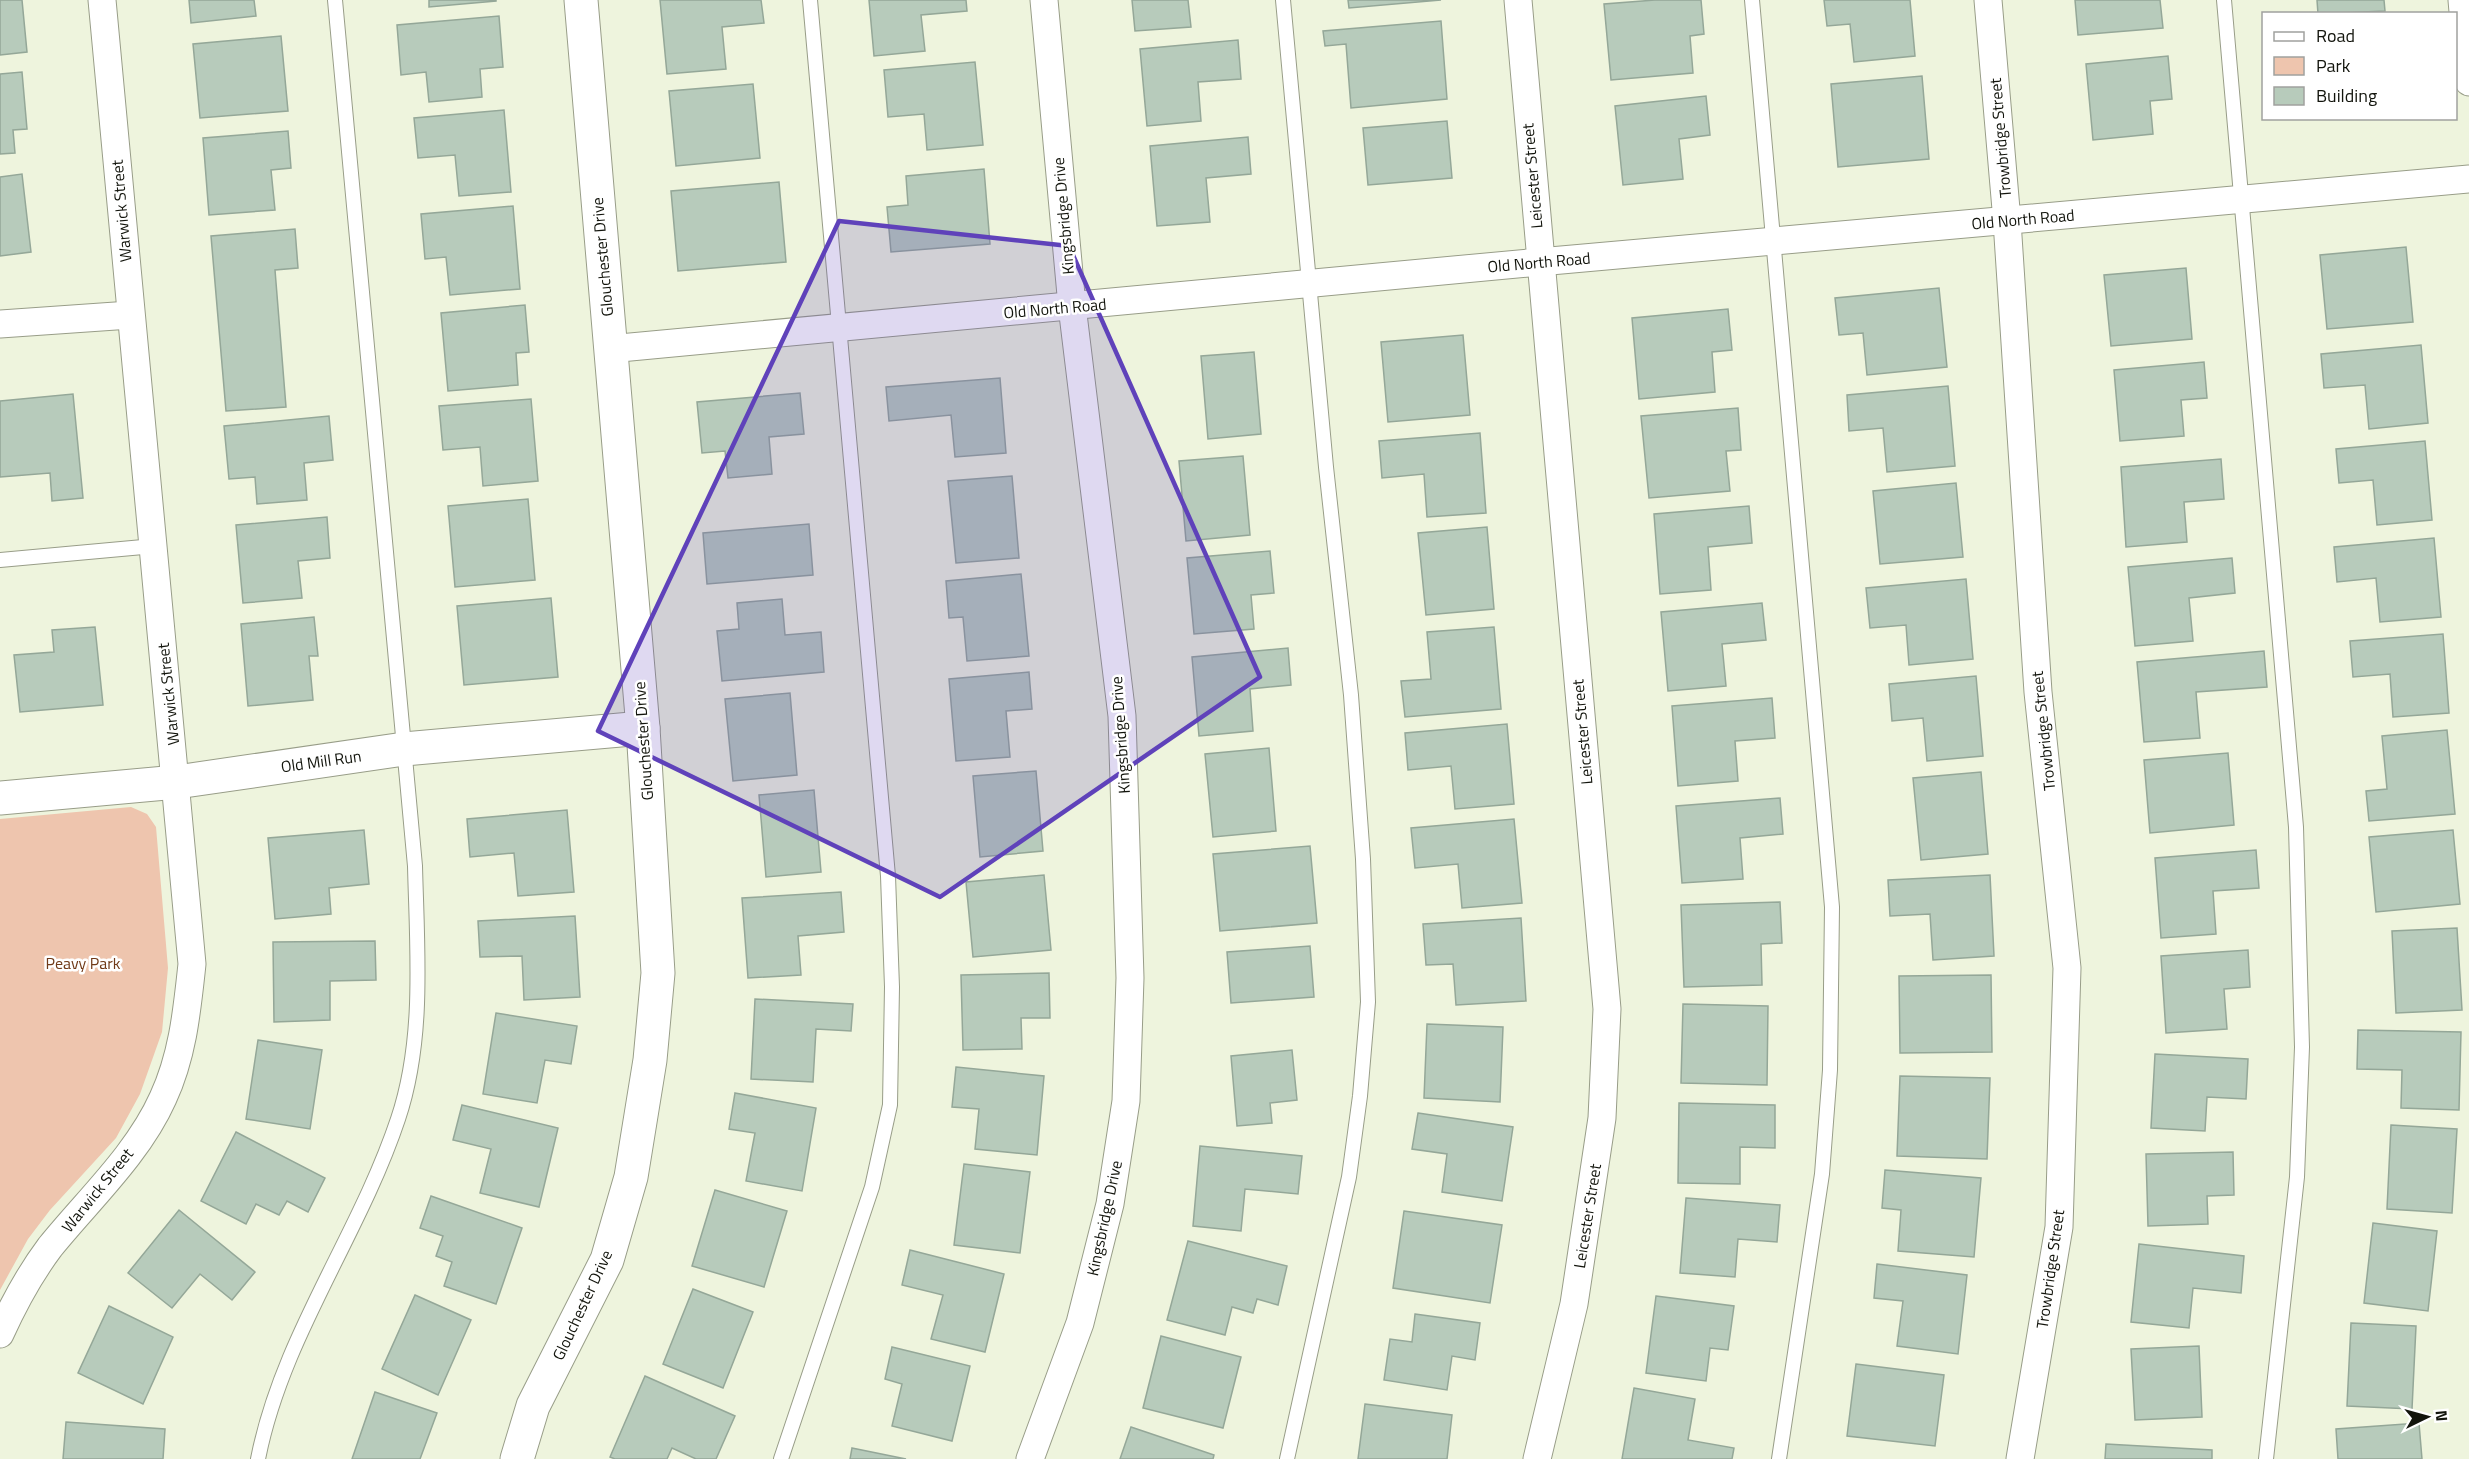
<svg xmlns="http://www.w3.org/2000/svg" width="2469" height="1459" font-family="'Titillium Web',sans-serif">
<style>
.green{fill:#eec5ae}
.building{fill:#b7cbbb;stroke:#94a798;stroke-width:1.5}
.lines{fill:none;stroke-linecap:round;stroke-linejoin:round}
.lane-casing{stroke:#989d88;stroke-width:16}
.street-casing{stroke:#989d88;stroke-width:29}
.secondary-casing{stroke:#989d88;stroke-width:35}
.lane{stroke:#fff;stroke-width:14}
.street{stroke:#fff;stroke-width:27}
.secondary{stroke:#fff;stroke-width:33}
.marked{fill:#5f42ba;fill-opacity:0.2;stroke:#5f42ba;stroke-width:4.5;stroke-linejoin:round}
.labels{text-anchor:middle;stroke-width:5;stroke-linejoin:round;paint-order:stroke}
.street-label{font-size:16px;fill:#12140c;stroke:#fff}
.park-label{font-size:16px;fill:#703a18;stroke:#fff}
</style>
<rect width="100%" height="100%" fill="#eef4dd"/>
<path class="green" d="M 131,807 L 147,814 L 156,827 L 168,968 L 162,1032 L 140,1094 L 116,1138 L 50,1210 L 28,1239 L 0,1290 L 0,819 Z"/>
<g class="building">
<path d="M 0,0 L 22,0 L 27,52 L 0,55 Z"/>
<path d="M 189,0 L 254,0 L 256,16 L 191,23 Z"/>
<path d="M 429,0 L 496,0 L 496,1 L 429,7 Z"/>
<path d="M 660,0 L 761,0 L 764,23 L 722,27 L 726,69 L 667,74 Z"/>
<path d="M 869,0 L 966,0 L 967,11 L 921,15 L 925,51 L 874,56 Z"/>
<path d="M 1132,0 L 1188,0 L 1191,27 L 1135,31 Z"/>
<path d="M 1348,0 L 1441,0 L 1349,8 Z"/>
<path d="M 1655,0 L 1701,0 L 1704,34 L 1690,36 L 1693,73 L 1611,80 L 1604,4 Z"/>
<path d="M 1824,0 L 1910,0 L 1915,56 L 1854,62 L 1850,24 L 1827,26 Z"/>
<path d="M 2075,0 L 2160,0 L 2163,28 L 2078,35 Z"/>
<path d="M 2317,0 L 2384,0 L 2385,11 L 2318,14 Z"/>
<path d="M 499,16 L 503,67 L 480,69 L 482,97 L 429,102 L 426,72 L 401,75 L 397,25 Z"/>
<path d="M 1441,21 L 1447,99 L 1351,108 L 1346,44 L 1325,46 L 1323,31 Z"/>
<path d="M 281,36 L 288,111 L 200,118 L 193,44 Z"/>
<path d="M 1238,40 L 1241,79 L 1198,82 L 1201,121 L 1147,126 L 1140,49 Z"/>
<path d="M 2168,56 L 2172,99 L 2150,101 L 2153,134 L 2093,140 L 2086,64 Z"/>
<path d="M 975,62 L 983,145 L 927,150 L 924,114 L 888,117 L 884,70 Z"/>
<path d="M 22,72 L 27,129 L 13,130 L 15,153 L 0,154 L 0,74 Z"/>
<path d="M 1922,76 L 1929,159 L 1838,167 L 1831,84 Z"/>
<path d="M 753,84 L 760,158 L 676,166 L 669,91 Z"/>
<path d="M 1706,96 L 1710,135 L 1679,139 L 1683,179 L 1623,185 L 1615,106 Z"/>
<path d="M 504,110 L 511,192 L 459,196 L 455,155 L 418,158 L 414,118 Z"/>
<path d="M 1447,121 L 1452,178 L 1368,185 L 1363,128 Z"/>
<path d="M 288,131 L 291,168 L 271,170 L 275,210 L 209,215 L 203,138 Z"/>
<path d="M 1248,137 L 1251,174 L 1206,178 L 1210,222 L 1157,226 L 1150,146 Z"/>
<path d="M 984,169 L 990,244 L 891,252 L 887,207 L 908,205 L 906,176 Z"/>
<path d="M 22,174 L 31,252 L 0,256 L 0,177 Z"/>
<path d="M 779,182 L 786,262 L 678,271 L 671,191 Z"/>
<path d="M 513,206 L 520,289 L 450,295 L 446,257 L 425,259 L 421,214 Z"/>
<path d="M 295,229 L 298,268 L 275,270 L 286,407 L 226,411 L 211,236 Z"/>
<path d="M 2406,247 L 2413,322 L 2327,329 L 2320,255 Z"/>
<path d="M 2186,268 L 2192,339 L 2111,346 L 2104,275 Z"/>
<path d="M 1939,288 L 1947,367 L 1867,375 L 1863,333 L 1839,335 L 1835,298 Z"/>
<path d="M 525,305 L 529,352 L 516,353 L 518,385 L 448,391 L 441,313 Z"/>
<path d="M 1728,309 L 1732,350 L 1712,352 L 1715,392 L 1639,399 L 1632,318 Z"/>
<path d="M 1463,335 L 1470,415 L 1388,422 L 1381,342 Z"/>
<path d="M 2421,345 L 2428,423 L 2369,429 L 2365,385 L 2324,388 L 2321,354 Z"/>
<path d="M 1254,352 L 1261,434 L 1208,439 L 1201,356 Z"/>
<path d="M 2204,362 L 2207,398 L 2181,400 L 2184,436 L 2120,441 L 2114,370 Z"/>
<path d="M 1000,378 L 1006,453 L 955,457 L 951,415 L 889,421 L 886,387 Z"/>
<path d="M 1948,386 L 1955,466 L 1887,472 L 1883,428 L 1849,431 L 1847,395 Z"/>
<path d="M 800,393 L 804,434 L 769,437 L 772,474 L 728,478 L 725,451 L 702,453 L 697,402 Z"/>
<path d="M 73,394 L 83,498 L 52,501 L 50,473 L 0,477 L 0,401 Z"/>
<path d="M 531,399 L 538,481 L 483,486 L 480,447 L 443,450 L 439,406 Z"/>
<path d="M 1738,408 L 1741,450 L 1726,451 L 1730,491 L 1649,498 L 1641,416 Z"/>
<path d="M 329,416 L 333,460 L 304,463 L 307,500 L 257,504 L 255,477 L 229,479 L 224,426 Z"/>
<path d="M 1480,433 L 1486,513 L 1427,517 L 1424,474 L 1382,478 L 1379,441 Z"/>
<path d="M 2425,441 L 2432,520 L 2377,525 L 2373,480 L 2339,483 L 2336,449 Z"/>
<path d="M 1243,456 L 1250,535 L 1186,541 L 1179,461 Z"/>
<path d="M 2221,459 L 2224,499 L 2184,502 L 2187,542 L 2126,547 L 2121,467 Z"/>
<path d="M 1012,476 L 1019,558 L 956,563 L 948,481 Z"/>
<path d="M 1956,483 L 1963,557 L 1880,564 L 1873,491 Z"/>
<path d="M 528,499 L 535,580 L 455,587 L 448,506 Z"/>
<path d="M 1749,506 L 1752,543 L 1708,547 L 1711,590 L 1660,594 L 1654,514 Z"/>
<path d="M 327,517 L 330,558 L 298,561 L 302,598 L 243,603 L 236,525 Z"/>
<path d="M 809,524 L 813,575 L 707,584 L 703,533 Z"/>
<path d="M 1487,527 L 1494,609 L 1426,615 L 1418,533 Z"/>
<path d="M 2434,538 L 2441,617 L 2380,622 L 2376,578 L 2337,582 L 2334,547 Z"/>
<path d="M 1270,551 L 1274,593 L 1251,595 L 1254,629 L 1194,634 L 1187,558 Z"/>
<path d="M 2232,558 L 2235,593 L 2189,598 L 2193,641 L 2135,646 L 2128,567 Z"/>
<path d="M 1021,574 L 1029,656 L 967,661 L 963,617 L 949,618 L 946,581 Z"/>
<path d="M 1966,579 L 1973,659 L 1909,665 L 1906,625 L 1870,628 L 1866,588 Z"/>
<path d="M 551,598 L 558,677 L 464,685 L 457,606 Z"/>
<path d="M 782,599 L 785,635 L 821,632 L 824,672 L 722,681 L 717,631 L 739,629 L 737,603 Z"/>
<path d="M 1762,603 L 1766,640 L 1722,644 L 1726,686 L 1668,691 L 1661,612 Z"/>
<path d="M 314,617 L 318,656 L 309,656 L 313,700 L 248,706 L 241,624 Z"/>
<path d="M 95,627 L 103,705 L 20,712 L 14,655 L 54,652 L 52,630 Z"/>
<path d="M 1494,627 L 1501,709 L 1405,717 L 1401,681 L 1431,679 L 1427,632 Z"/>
<path d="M 2443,634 L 2449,713 L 2393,717 L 2390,674 L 2353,677 L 2350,641 Z"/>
<path d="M 1288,648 L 1291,685 L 1250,689 L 1253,731 L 1199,736 L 1192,657 Z"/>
<path d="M 2264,651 L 2267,687 L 2196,692 L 2200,738 L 2144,742 L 2137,662 Z"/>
<path d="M 1029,672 L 1032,709 L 1006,711 L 1010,757 L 956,761 L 949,679 Z"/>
<path d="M 1976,676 L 1983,756 L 1927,761 L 1923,718 L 1892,721 L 1889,684 Z"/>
<path d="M 790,693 L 797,775 L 733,781 L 725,699 Z"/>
<path d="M 1772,698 L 1775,738 L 1735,741 L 1738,781 L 1678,786 L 1672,706 Z"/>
<path d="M 1507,724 L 1514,804 L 1455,809 L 1451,766 L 1408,770 L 1405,733 Z"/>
<path d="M 2447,730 L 2455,814 L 2369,821 L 2366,791 L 2387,789 L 2382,736 Z"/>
<path d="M 1269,748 L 1276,831 L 1213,837 L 1205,754 Z"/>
<path d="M 2228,753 L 2234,825 L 2150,833 L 2144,760 Z"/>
<path d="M 1036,771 L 1043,851 L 980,857 L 973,776 Z"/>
<path d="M 1981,772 L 1988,854 L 1921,860 L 1913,778 Z"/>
<path d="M 814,790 L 821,872 L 766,877 L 759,795 Z"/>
<path d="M 1780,798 L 1783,834 L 1740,838 L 1743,879 L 1682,883 L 1676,806 Z"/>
<path d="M 567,810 L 574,892 L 518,896 L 514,853 L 470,857 L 467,819 Z"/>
<path d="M 1514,819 L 1522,903 L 1462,908 L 1458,864 L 1415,868 L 1411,828 Z"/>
<path d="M 364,830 L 369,884 L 329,888 L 331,914 L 275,919 L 268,838 Z"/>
<path d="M 2453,830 L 2460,904 L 2376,912 L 2369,837 Z"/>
<path d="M 1310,846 L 1317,923 L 1220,931 L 1213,854 Z"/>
<path d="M 2256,850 L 2259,888 L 2213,891 L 2216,934 L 2161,938 L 2155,858 Z"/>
<path d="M 1044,875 L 1051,950 L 973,957 L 966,882 Z"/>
<path d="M 1990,875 L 1994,956 L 1933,960 L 1930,914 L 1890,916 L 1888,880 Z"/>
<path d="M 841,892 L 844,932 L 798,936 L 801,975 L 748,978 L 742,898 Z"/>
<path d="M 1780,902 L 1782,943 L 1761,944 L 1762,985 L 1684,987 L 1681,905 Z"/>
<path d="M 575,916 L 580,997 L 524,1000 L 522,956 L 480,957 L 478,921 Z"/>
<path d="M 1521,918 L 1526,1001 L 1456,1005 L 1453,964 L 1426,965 L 1423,924 Z"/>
<path d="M 2457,928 L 2462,1010 L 2396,1013 L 2392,931 Z"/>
<path d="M 375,941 L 376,980 L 330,981 L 330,1020 L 274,1022 L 273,942 Z"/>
<path d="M 1310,946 L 1314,997 L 1231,1003 L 1227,952 Z"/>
<path d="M 2248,950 L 2250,987 L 2224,989 L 2227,1029 L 2166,1033 L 2161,956 Z"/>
<path d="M 1049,973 L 1050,1018 L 1021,1018 L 1022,1049 L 963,1050 L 961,975 Z"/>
<path d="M 1991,975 L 1992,1052 L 1900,1053 L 1899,976 Z"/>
<path d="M 755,999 L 853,1004 L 851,1031 L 816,1029 L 813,1082 L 751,1079 Z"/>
<path d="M 1683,1004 L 1768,1006 L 1767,1085 L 1681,1083 Z"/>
<path d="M 496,1013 L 577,1026 L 571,1064 L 545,1060 L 537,1103 L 483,1094 Z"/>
<path d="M 1427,1024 L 1503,1027 L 1500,1102 L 1424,1098 Z"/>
<path d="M 2358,1030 L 2461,1032 L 2459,1110 L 2401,1108 L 2402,1070 L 2357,1069 Z"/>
<path d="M 258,1040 L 322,1050 L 310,1129 L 246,1119 Z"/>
<path d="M 1292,1050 L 1297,1100 L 1270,1103 L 1272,1123 L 1237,1126 L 1231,1056 Z"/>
<path d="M 2155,1054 L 2248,1059 L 2246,1099 L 2207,1097 L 2205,1131 L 2151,1128 Z"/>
<path d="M 956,1067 L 1044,1076 L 1037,1155 L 975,1149 L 979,1109 L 952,1107 Z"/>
<path d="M 1900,1076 L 1990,1078 L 1987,1159 L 1897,1156 Z"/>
<path d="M 735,1093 L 816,1108 L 802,1191 L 746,1181 L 755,1133 L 729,1129 Z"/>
<path d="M 1679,1103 L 1775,1105 L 1775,1148 L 1740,1147 L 1740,1184 L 1678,1183 Z"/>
<path d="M 462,1105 L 558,1128 L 539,1207 L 480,1193 L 491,1149 L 453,1140 Z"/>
<path d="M 1418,1113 L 1513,1127 L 1502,1201 L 1442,1192 L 1447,1154 L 1412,1149 Z"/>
<path d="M 2391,1125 L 2457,1129 L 2452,1213 L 2387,1209 Z"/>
<path d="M 236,1132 L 325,1178 L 308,1212 L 287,1201 L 279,1215 L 256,1204 L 246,1224 L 201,1201 Z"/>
<path d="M 1200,1146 L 1302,1156 L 1298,1194 L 1245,1189 L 1241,1231 L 1193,1226 Z"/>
<path d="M 2233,1152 L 2234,1195 L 2207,1196 L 2208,1224 L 2148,1226 L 2146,1154 Z"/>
<path d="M 964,1164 L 1030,1172 L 1020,1253 L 954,1245 Z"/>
<path d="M 1885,1170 L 1981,1178 L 1974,1257 L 1898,1251 L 1901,1210 L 1882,1208 Z"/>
<path d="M 715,1190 L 787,1211 L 764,1287 L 692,1266 Z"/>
<path d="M 431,1196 L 522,1228 L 496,1304 L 444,1286 L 452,1262 L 436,1256 L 443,1236 L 420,1228 Z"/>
<path d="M 1686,1198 L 1780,1205 L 1777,1242 L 1738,1239 L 1735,1277 L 1680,1273 Z"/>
<path d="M 179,1210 L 255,1272 L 232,1300 L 200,1274 L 172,1308 L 128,1273 Z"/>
<path d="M 1404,1211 L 1502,1225 L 1490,1303 L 1393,1288 Z"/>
<path d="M 2373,1223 L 2437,1231 L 2428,1311 L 2364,1303 Z"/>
<path d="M 1188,1241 L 1287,1266 L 1278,1305 L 1257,1299 L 1253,1313 L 1232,1307 L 1225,1335 L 1167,1320 Z"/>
<path d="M 2139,1244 L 2244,1256 L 2241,1293 L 2193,1288 L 2189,1328 L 2131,1322 Z"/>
<path d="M 910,1250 L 1004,1274 L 985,1352 L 931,1339 L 943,1295 L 902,1285 Z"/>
<path d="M 1877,1264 L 1967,1275 L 1958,1354 L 1897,1346 L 1903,1301 L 1874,1298 Z"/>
<path d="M 693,1289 L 753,1312 L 723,1388 L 663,1364 Z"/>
<path d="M 415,1295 L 471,1320 L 438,1395 L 382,1369 Z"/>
<path d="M 1656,1296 L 1734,1306 L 1728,1350 L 1710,1348 L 1706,1381 L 1646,1373 Z"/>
<path d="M 109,1306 L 173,1337 L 143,1404 L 78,1373 Z"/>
<path d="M 1415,1314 L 1480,1323 L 1475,1360 L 1452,1356 L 1447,1390 L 1384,1380 L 1390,1339 L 1412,1342 Z"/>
<path d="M 2351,1323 L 2416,1326 L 2412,1409 L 2347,1406 Z"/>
<path d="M 1161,1336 L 1241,1357 L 1223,1428 L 1143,1408 Z"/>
<path d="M 2199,1346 L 2202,1417 L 2135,1420 L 2131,1349 Z"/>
<path d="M 892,1347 L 970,1366 L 952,1441 L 892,1426 L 902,1384 L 885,1379 Z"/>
<path d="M 1856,1364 L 1944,1375 L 1935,1446 L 1847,1436 Z"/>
<path d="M 645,1376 L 735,1416 L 716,1459 L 696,1459 L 672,1448 L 667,1459 L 615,1459 L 610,1457 Z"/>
<path d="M 1634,1388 L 1695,1399 L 1688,1440 L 1734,1448 L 1732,1459 L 1622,1459 Z"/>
<path d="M 375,1392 L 437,1413 L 420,1459 L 352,1459 Z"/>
<path d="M 1365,1404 L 1452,1415 L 1447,1459 L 1358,1459 Z"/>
<path d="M 66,1422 L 165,1429 L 163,1459 L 63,1459 Z"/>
<path d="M 2419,1423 L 2422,1459 L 2338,1459 L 2336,1429 Z"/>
<path d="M 1131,1427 L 1214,1455 L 1213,1459 L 1120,1459 Z"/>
<path d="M 2106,1444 L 2212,1450 L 2212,1459 L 2105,1459 Z"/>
<path d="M 852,1448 L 906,1459 L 850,1459 Z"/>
</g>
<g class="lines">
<defs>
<g id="lane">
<path d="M 1283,0 L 1326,467 L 1351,695 L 1363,859 L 1368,1002 L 1360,1096 L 1349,1177 L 1287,1459"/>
<path d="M 1752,0 L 1832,907 L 1830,1070 L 1822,1174 L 1779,1459"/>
<path d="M 2224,0 L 2296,827 L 2302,1047 L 2297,1177 L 2266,1459"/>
<path d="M 0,560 L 154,546"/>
<path d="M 258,1459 C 282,1337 359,1236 398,1119 C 425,1039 417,949 415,866 L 335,0"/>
<path d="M 781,1459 L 872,1187 L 890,1105 L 892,987 L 888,876 L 810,0"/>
</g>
<g id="street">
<path d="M 1518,0 L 1607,1009 L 1602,1118 L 1574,1304 L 1537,1459"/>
<path d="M 1988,0 L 2007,221 L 2038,692 L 2067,968 L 2059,1227 L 2020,1459"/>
<path d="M 2462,0 L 2469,82"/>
<path d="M 0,324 L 130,315"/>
<path d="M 609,349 L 1539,262 L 2469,179"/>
<path d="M 0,1334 C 14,1303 29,1275 50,1247 C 88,1200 138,1154 163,1098 C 183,1055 187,1010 192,964 L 102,0"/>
<path d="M 1030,1459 L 1080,1323 L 1110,1204 L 1126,1101 L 1130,978 L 1122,716 L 1072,306 L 1044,0"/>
</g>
<g id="secondary">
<path d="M 0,798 L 177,782 L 404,749 L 643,728"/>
<path d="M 517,1459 L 533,1406 L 607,1260 L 631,1177 L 650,1060 L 658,973 L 643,728 L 581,0"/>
</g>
</defs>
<use href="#lane" class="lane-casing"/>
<use href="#street" class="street-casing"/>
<use href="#secondary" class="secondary-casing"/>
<use href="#lane" class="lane"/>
<use href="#street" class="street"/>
<use href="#secondary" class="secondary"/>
</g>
<path class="marked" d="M 839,221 L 1069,246 L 1260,677 L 940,897 L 598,731 Z"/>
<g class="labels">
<g class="street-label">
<text transform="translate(2000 138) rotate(-95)" y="6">Trowbridge Street</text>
<text transform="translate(1532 176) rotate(-95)" y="6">Leicester Street</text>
<text transform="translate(121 211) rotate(-95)" y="6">Warwick Street</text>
<text transform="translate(1063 216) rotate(-95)" y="6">Kingsbridge Drive</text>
<text transform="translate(2023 219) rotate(-5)" y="6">Old North Road</text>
<text transform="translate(602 257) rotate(-95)" y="6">Glouchester Drive</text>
<text transform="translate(1539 262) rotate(-5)" y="6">Old North Road</text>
<text transform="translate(1055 308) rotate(-5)" y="6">Old North Road</text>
<text transform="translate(168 694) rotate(-96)" y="6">Warwick Street</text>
<text transform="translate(2043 731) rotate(-96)" y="6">Trowbridge Street</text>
<text transform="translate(1582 732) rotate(-95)" y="6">Leicester Street</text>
<text transform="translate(1120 735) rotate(-94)" y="6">Kingsbridge Drive</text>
<text transform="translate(643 741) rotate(-94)" y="6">Glouchester Drive</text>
<text transform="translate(321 761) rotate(-8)" y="6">Old Mill Run</text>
<text transform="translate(97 1190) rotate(-51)" y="6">Warwick Street</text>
<text transform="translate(1587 1216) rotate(-81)" y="6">Leicester Street</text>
<text transform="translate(1104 1218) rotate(-78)" y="6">Kingsbridge Drive</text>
<text transform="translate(2050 1269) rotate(-82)" y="6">Trowbridge Street</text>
<text transform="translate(582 1305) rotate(-65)" y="6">Glouchester Drive</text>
</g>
<g class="park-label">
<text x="83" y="969">Peavy Park</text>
</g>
</g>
<rect x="2262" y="12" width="195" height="108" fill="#ffffff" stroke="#a0a19e" stroke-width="1.5"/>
<rect x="2274" y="32" width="30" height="9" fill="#ffffff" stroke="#a0a19e" stroke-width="1.5"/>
<text x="2316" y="42" font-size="18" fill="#12140c">Road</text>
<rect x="2274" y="57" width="30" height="18" fill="#eec5ae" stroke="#a0a19e" stroke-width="1.5"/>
<text x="2316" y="72" font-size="18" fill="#12140c">Park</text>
<rect x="2274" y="87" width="30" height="18" fill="#b7cbbb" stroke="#a0a19e" stroke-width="1.5"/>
<text x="2316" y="102" font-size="18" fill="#12140c">Building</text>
<g transform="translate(2427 1417) rotate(85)" stroke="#ffffff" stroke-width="4.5" paint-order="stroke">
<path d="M0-4.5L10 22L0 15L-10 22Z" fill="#12140c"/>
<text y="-9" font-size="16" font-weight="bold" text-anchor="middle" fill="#12140c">N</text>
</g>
</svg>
